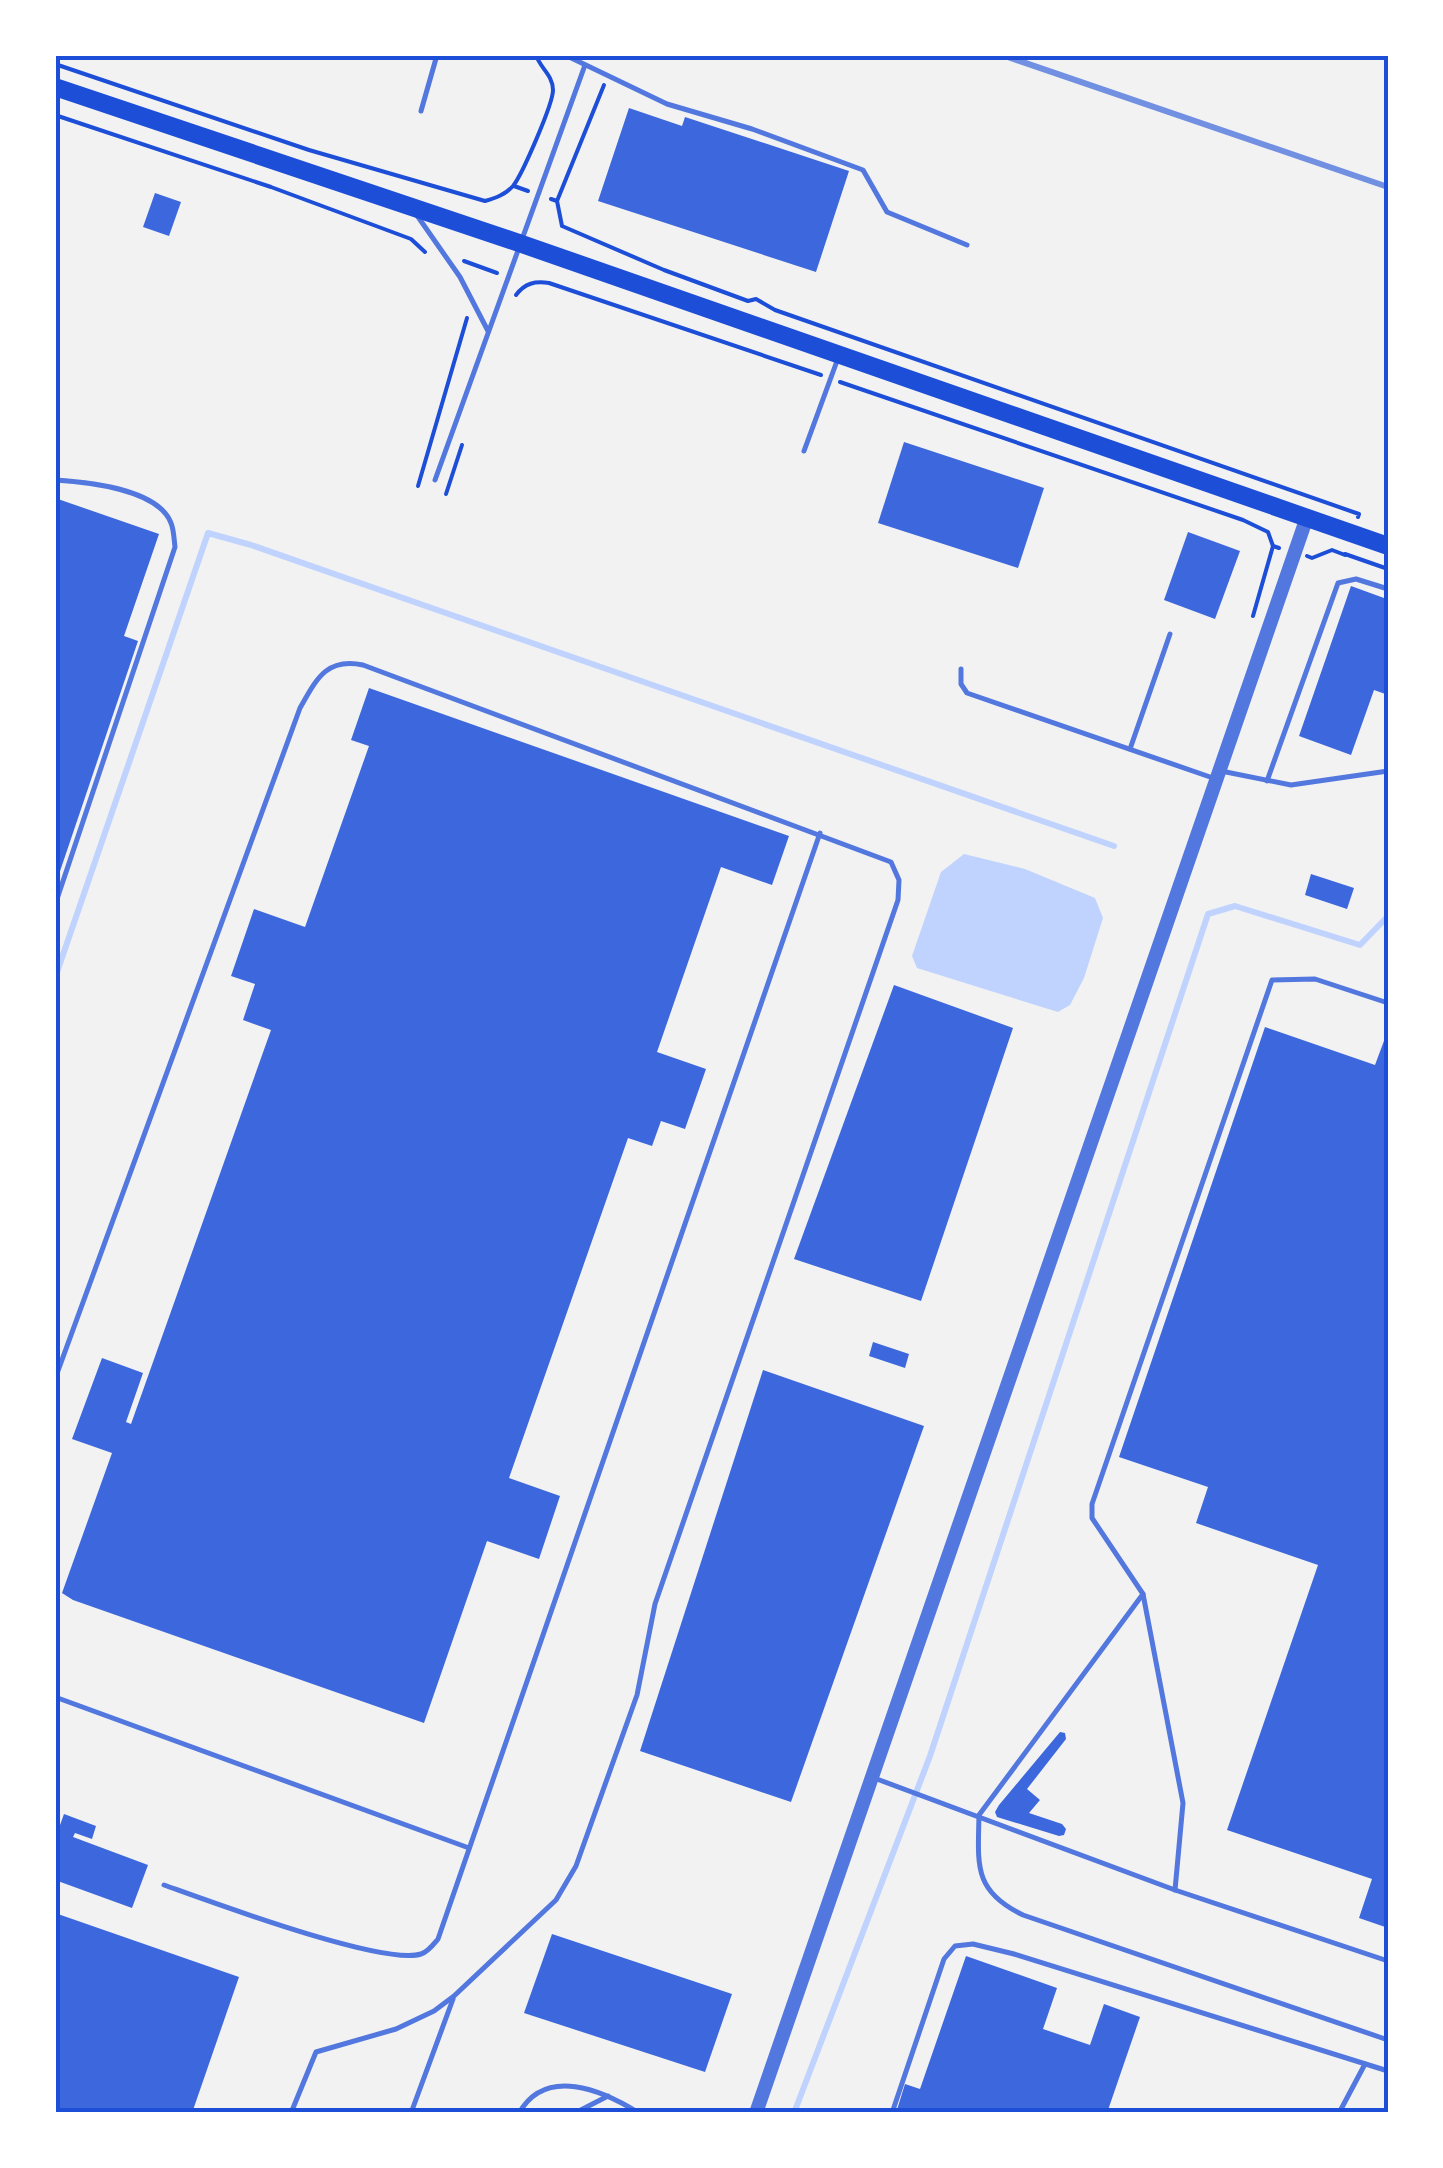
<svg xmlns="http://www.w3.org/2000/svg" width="1443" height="2168" font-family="Roboto,sans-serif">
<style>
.water{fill:#bfd3fe}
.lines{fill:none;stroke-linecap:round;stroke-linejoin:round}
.stream{stroke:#bfd3fe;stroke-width:6}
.building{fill:#3d67dc}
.path{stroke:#1d4ed8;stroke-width:4}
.service{stroke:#5277de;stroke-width:5}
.tertiary{stroke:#5277de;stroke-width:14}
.trunk{stroke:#1d4ed8;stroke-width:18}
.rail{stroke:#7290e2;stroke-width:6}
.neatline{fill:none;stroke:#1d4ed8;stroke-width:4}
</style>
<rect width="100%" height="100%" fill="#f2f2f2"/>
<path class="water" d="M 964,854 L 1025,869 L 1095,898 L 1103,918 L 1084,978 L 1070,1005 L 1058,1012 L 917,968 L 912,956 L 941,872 Z"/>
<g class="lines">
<g class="stream">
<path d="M 55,978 L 208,533 L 251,545 L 1114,846"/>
<path d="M 794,2113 L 930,1756 L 1208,914 L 1235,906 L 1360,945 L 1388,916"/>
</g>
</g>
<g class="building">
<path d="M 629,108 L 682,126 L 685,117 L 849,171 L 816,272 L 598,201 Z"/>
<path d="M 155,193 L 181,202 L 169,236 L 143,227 Z"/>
<path d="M 904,442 L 1044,488 L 1018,568 L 878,523 Z"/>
<path d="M 55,498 L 159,534 L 124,636 L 138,641 L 56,883 Z"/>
<path d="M 1188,532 L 1240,551 L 1215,619 L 1164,600 Z"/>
<path d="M 1351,586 L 1384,598 L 1388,624 L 1388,695 L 1374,690 L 1351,755 L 1299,736 Z"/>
<path d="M 369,688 L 789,836 L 772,885 L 721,867 L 657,1052 L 706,1069 L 685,1129 L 661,1121 L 652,1146 L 628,1138 L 509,1478 L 560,1496 L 539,1559 L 487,1541 L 424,1723 L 73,1600 L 62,1593 L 112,1453 L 72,1439 L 102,1358 L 143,1373 L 126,1422 L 131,1424 L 271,1030 L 243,1020 L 255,984 L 231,976 L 254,909 L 305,927 L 369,746 L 351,740 Z"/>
<path d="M 1311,874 L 1354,888 L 1347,909 L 1305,895 Z"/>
<path d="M 894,985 L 1013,1028 L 921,1301 L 794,1259 Z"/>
<path d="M 1265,1027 L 1375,1065 L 1388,1030 L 1388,1928 L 1359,1918 L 1372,1879 L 1227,1830 L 1318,1565 L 1196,1523 L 1208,1487 L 1119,1457 Z"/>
<path d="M 873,1342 L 909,1354 L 905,1368 L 869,1356 Z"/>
<path d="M 763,1370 L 924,1426 L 791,1802 L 640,1751 Z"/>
<path d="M 1060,1732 L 1065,1733 L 1066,1739 L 1027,1789 L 1040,1800 L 1029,1813 L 1062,1824 L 1066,1829 L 1064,1835 L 1059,1836 L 997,1817 L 995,1812 L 999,1805 Z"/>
<path d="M 64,1814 L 96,1826 L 92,1839 L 75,1833 L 73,1837 L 148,1865 L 132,1908 L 55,1880 L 55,1839 Z"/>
<path d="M 55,1913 L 239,1977 L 192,2113 L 55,2113 Z"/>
<path d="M 552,1934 L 732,1994 L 705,2072 L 524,2013 Z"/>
<path d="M 966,1956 L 1057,1988 L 1043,2029 L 1090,2045 L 1104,2004 L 1140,2017 L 1107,2113 L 896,2113 L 905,2084 L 920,2089 Z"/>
</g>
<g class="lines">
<g class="path">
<path d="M 55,64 L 309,150 L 485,201 C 495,198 505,195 513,186 C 522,175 553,104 553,90 C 553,75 540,68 536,55"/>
<path d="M 55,115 L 271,187 L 411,239 L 425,252"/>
<path d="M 514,186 L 528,191"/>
<path d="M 551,199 L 557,201 L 562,226 L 664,270 L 748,301 L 756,299 L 775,310 L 1359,514 L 1358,517"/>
<path d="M 557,201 L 604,85"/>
<path d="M 464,261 L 497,273"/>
<path d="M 516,295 C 525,283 535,281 549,283 L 821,375"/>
<path d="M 840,382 L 1243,520 L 1268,532 L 1273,546 L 1279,548"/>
<path d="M 418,486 L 467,318"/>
<path d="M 446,494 L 462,445"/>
<path d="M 1345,554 L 1388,569"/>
<path d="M 1307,556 L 1312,558 L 1332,550 L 1345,555"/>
<path d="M 1253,616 L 1273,546"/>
</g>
<g class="service">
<path d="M 565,55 L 667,104 L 752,129 L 863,170 L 887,212 L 967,245"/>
<path d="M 421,111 L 437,55"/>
<path d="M 416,214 L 460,277 L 488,331"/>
<path d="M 804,451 L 837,361"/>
<path d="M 55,480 C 87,482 158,489 171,523 C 174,530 174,540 175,547 L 55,905"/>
<path d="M 435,480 L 585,65"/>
<path d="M 961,669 L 961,684 L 967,693 L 1213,778"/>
<path d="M 1130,749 L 1170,634"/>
<path d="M 1221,771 L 1291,785 L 1388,771"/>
<path d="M 1267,781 L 1338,583 L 1356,579 L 1388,589"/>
<path d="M 1388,1003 L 1315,979 L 1272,980 L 1092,1504 L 1092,1518 L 1143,1594 L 979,1815 C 978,1865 973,1891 1023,1915 L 1388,2040"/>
<path d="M 55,1379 L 300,708 C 316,680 326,657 363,665 L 891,862 L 899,880 L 898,900 L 655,1604 L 637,1695 L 576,1866 L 556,1900 L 454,1996 L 434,2011 L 396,2029 L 316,2052 L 291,2113"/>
<path d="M 1143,1594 L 1183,1803 L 1175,1890"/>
<path d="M 55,1697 L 469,1848"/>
<path d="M 874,1778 L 1175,1890 L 1388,1961"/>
<path d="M 164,1885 C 209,1901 383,1966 421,1954 C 428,1952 433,1945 438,1939 L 820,833"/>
<path d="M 411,2113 L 453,1999"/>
<path d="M 519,2113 C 546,2066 602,2090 639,2113"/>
<path d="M 575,2113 L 608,2096"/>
<path d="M 892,2113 L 944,1959 L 955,1946 L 973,1944 L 1014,1954 L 1388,2071"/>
<path d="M 1339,2113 L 1365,2064"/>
</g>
<path class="tertiary" d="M 756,2113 L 1307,517"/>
<path class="trunk" d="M 55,87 L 519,243 L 1388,546"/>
<path class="rail" d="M 1002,55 L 1388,187"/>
</g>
<rect width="1443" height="2168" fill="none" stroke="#ffffff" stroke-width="115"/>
<rect x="58" y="58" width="1328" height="2052" class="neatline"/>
</svg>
